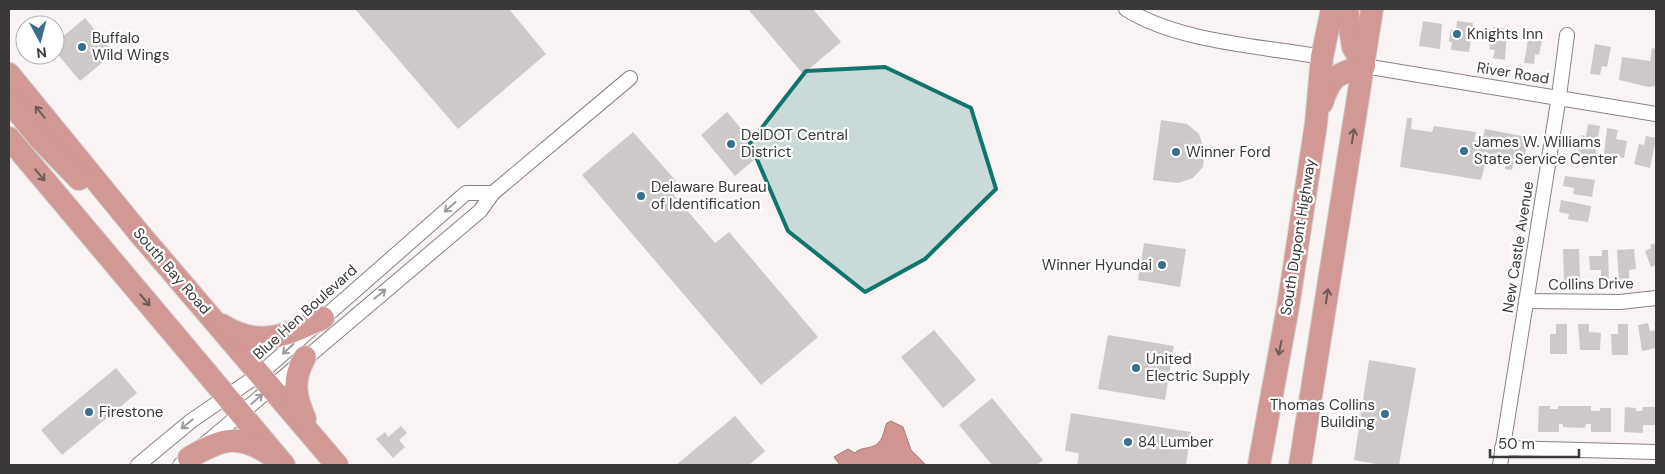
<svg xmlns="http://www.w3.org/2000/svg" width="1665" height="474" font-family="'DM Sans',sans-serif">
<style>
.water{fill:#d19693;stroke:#a47a78}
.building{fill:#cec9c9}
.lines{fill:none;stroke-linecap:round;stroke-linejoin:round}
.minor-casing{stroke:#888383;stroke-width:16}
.trunk-casing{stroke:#d0cfcf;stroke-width:24}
.minor{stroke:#fff;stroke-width:14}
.trunk{stroke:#d29896;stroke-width:22}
.oneway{stroke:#6f5a59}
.oneway2{stroke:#9c9c9c}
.marked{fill:#0f766e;fill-opacity:0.2;stroke:#0f766e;stroke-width:4;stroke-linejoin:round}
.poi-dot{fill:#396f8b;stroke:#fff;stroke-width:2}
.labels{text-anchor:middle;stroke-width:4.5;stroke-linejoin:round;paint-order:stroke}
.poi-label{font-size:15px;fill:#3a3838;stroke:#fff;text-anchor:start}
.street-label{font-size:15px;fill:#3a3838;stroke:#fff}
</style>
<rect width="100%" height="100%" fill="#f9f3f3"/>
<path class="water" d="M 891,421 L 903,427 L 911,450 L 926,465 L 840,465 L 834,457 L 848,449 L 855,453 C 861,446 873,450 879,442 C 884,437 884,428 887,423 Z"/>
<g class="building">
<path d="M 355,9 L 509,9 L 546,54 L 458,129 Z"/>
<path d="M 748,9 L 813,9 L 841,42 L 803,74 Z"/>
<path d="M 85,18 L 114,53 L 80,81 L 55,51 L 55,43 Z"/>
<path d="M 1423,21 L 1442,24 L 1440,49 L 1419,46 Z"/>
<path d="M 1457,21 L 1473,23 L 1469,52 L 1451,50 L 1452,42 L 1449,42 L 1451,29 L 1456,30 Z"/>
<path d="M 1493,27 L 1507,29 L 1505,60 L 1493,58 L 1495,50 L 1489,49 Z"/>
<path d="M 1529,33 L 1543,35 L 1539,55 L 1535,54 L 1534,64 L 1524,63 Z"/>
<path d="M 1595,44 L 1611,47 L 1607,67 L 1602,66 L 1600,75 L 1590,74 Z"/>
<path d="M 1652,48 L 1656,49 L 1656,86 L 1649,87 L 1619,80 L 1622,57 L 1650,61 Z"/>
<path d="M 727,112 L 762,153 L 735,176 L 701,135 Z"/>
<path d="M 1407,118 L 1412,118 L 1411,129 L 1432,132 L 1434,126 L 1476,132 L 1474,140 L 1482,142 L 1485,129 L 1528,137 L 1523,166 L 1513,164 L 1512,170 L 1505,169 L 1505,163 L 1486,160 L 1481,180 L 1400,167 Z"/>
<path d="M 1161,120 L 1187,124 L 1199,134 L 1205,151 L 1203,167 L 1193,178 L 1178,183 L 1153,180 Z"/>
<path d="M 1588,124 L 1600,126 L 1595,157 L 1578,155 L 1581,135 L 1586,136 Z"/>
<path d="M 1607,128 L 1618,130 L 1616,139 L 1627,141 L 1624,158 L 1604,154 Z"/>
<path d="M 633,132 L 676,181 L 668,188 L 715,243 L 729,232 L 818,337 L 761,385 L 582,175 Z"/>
<path d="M 1646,136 L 1656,138 L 1650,168 L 1634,164 L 1639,144 L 1644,145 Z"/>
<path d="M 1565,176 L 1595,180 L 1592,197 L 1573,194 L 1574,188 L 1563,186 Z"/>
<path d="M 1561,200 L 1591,206 L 1588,222 L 1568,219 L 1569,214 L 1559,212 Z"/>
<path d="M 1144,243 L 1186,249 L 1180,287 L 1138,280 Z"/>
<path d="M 1656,243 L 1656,265 L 1651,267 L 1645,251 L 1651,248 L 1650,245 Z"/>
<path d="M 1563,249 L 1579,249 L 1580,280 L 1564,281 Z"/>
<path d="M 1634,249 L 1636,269 L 1629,270 L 1629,280 L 1619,281 L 1617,250 Z"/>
<path d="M 1602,250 L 1608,250 L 1609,281 L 1601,282 L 1601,270 L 1590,270 L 1589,256 L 1602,256 Z"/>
<path d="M 1648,323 L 1650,331 L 1656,330 L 1656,348 L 1642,351 L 1638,325 Z"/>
<path d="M 1556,324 L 1567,324 L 1567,354 L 1550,354 L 1550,334 L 1556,334 Z"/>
<path d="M 1578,324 L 1589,324 L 1589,332 L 1601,333 L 1600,350 L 1580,350 Z"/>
<path d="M 1618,324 L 1628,324 L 1628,355 L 1612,355 L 1611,334 L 1618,334 Z"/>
<path d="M 934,330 L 976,380 L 943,408 L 901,357 Z"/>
<path d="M 1108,335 L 1174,346 L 1165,400 L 1098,389 Z"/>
<path d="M 1369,360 L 1416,368 L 1399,465 L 1376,464 L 1354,460 Z"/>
<path d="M 116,368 L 137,393 L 62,455 L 41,430 Z"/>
<path d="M 992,398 L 1043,460 L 1037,465 L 992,465 L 959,425 Z"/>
<path d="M 1539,406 L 1550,406 L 1550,409 L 1558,409 L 1558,406 L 1591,406 L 1591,411 L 1600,411 L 1600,408 L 1611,408 L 1611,432 L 1591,432 L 1591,424 L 1586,424 L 1585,428 L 1563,427 L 1563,424 L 1559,424 L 1559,432 L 1538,432 Z"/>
<path d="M 1625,407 L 1636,408 L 1636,411 L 1642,411 L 1643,407 L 1656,407 L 1656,425 L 1643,425 L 1643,433 L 1624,432 Z"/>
<path d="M 1071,413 L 1191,432 L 1186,465 L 1077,465 L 1079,453 L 1065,451 Z"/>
<path d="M 735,416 L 765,451 L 749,465 L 676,465 Z"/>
<path d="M 401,426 L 407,433 L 399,440 L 405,447 L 393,458 L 376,439 L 385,432 L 388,437 Z"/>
</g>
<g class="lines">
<defs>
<g id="minor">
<path d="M 1126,9 C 1178,42 1261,46 1322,57"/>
<path d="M 1364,66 L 1656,114"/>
<path d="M 1526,301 L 1620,302 L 1656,298"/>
<path d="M 1502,448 L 1656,452"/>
<path d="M 138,465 L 191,421 L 261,373 L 466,193 L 493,193"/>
<path d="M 180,465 L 480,211 L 493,193 L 630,78"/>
<path d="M 1500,465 L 1559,96 L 1567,35"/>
</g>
<g id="trunk">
<path d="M 9,74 L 139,233 L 337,465"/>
<path d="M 9,101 L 40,139 L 79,179"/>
<path d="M 1322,103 C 1331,75 1337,74 1364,66 L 1353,47 L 1347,9"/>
<path d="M 9,138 L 284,465"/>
<path d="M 222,325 C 260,349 286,335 323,318"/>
<path d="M 305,357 C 292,380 295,396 305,419"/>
<path d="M 189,458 C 221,439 238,432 272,456"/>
<path d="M 1259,465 L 1288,307 L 1316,124 L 1322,57 L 1332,9"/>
<path d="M 1300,465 L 1372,9"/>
</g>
</defs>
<use href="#minor" class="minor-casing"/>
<use href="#trunk" class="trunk-casing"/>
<use href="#minor" class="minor"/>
<use href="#trunk" class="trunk"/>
</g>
<defs><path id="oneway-shaft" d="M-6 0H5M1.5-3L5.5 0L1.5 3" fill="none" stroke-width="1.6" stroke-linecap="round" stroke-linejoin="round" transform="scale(1.25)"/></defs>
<g class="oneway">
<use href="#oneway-shaft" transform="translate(40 112) rotate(-129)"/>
<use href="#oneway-shaft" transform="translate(1353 136) rotate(-81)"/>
<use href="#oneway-shaft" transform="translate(40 175) rotate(50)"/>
<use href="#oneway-shaft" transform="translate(1327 296) rotate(-81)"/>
<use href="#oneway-shaft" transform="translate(145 300) rotate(50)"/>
<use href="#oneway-shaft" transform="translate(1280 348) rotate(101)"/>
</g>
<g class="oneway2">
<use href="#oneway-shaft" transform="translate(450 207) rotate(139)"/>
<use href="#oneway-shaft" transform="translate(380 294) rotate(-40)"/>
<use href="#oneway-shaft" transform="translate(288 349) rotate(138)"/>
<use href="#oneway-shaft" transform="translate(257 399) rotate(-42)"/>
<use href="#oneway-shaft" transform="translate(187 424) rotate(141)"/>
</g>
<path class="marked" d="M 885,67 L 971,108 L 996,189 L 925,259 L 865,292 L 788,231 L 750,143 L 806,71 Z"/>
<g class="poi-dot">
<circle cx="1457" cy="34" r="5"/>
<circle cx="82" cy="47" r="5"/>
<circle cx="731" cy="144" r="5"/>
<circle cx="1464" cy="151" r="5"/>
<circle cx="1176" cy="152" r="5"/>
<circle cx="641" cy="196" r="5"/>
<circle cx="1162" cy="265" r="5"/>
<circle cx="1136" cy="368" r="5"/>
<circle cx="89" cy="412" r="5"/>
<circle cx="1385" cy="414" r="5"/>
<circle cx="1128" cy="442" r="5"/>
</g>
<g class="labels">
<g class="poi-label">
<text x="1467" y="39">Knights Inn</text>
<text x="92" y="43">Buffalo<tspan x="92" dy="17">Wild Wings</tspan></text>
<text x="741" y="140">DelDOT Central<tspan x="741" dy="17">District</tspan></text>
<text x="1474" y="147">James W. Williams<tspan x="1474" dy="17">State Service Center</tspan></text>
<text x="1186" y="157">Winner Ford</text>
<text x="651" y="192">Delaware Bureau<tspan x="651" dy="17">of Identification</tspan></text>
<text x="1152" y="270" text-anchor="end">Winner Hyundai</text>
<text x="1146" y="364">United<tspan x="1146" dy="17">Electric Supply</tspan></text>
<text x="1375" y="410" text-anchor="end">Thomas Collins<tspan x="1375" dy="17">Building</tspan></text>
<text x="99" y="417">Firestone</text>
<text x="1138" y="447">84 Lumber</text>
</g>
<g class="street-label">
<text transform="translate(1513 73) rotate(9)" y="5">River Road</text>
<text transform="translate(1298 237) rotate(-81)" y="5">South Dupont Highway</text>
<text transform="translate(1518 247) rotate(-81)" y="5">New Castle Avenue</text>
<text transform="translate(172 271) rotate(49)" y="5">South Bay Road</text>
<text transform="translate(1591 284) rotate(-1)" y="5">Collins Drive</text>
<text transform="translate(305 312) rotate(-42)" y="5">Blue Hen Boulevard</text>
</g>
</g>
<rect width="1665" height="474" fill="none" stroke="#3a3838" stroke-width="20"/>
<g transform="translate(40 40) rotate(173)"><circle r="24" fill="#ffffff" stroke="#b0afaf"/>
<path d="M0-4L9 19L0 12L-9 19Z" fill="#396f8b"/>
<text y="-8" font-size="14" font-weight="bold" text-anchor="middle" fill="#3a3838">N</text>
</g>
<path d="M1490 449v8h89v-8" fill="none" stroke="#3a3838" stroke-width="2.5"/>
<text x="1498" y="449" font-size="15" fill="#3a3838" stroke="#ffffff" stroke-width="4" paint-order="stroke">50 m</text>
</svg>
